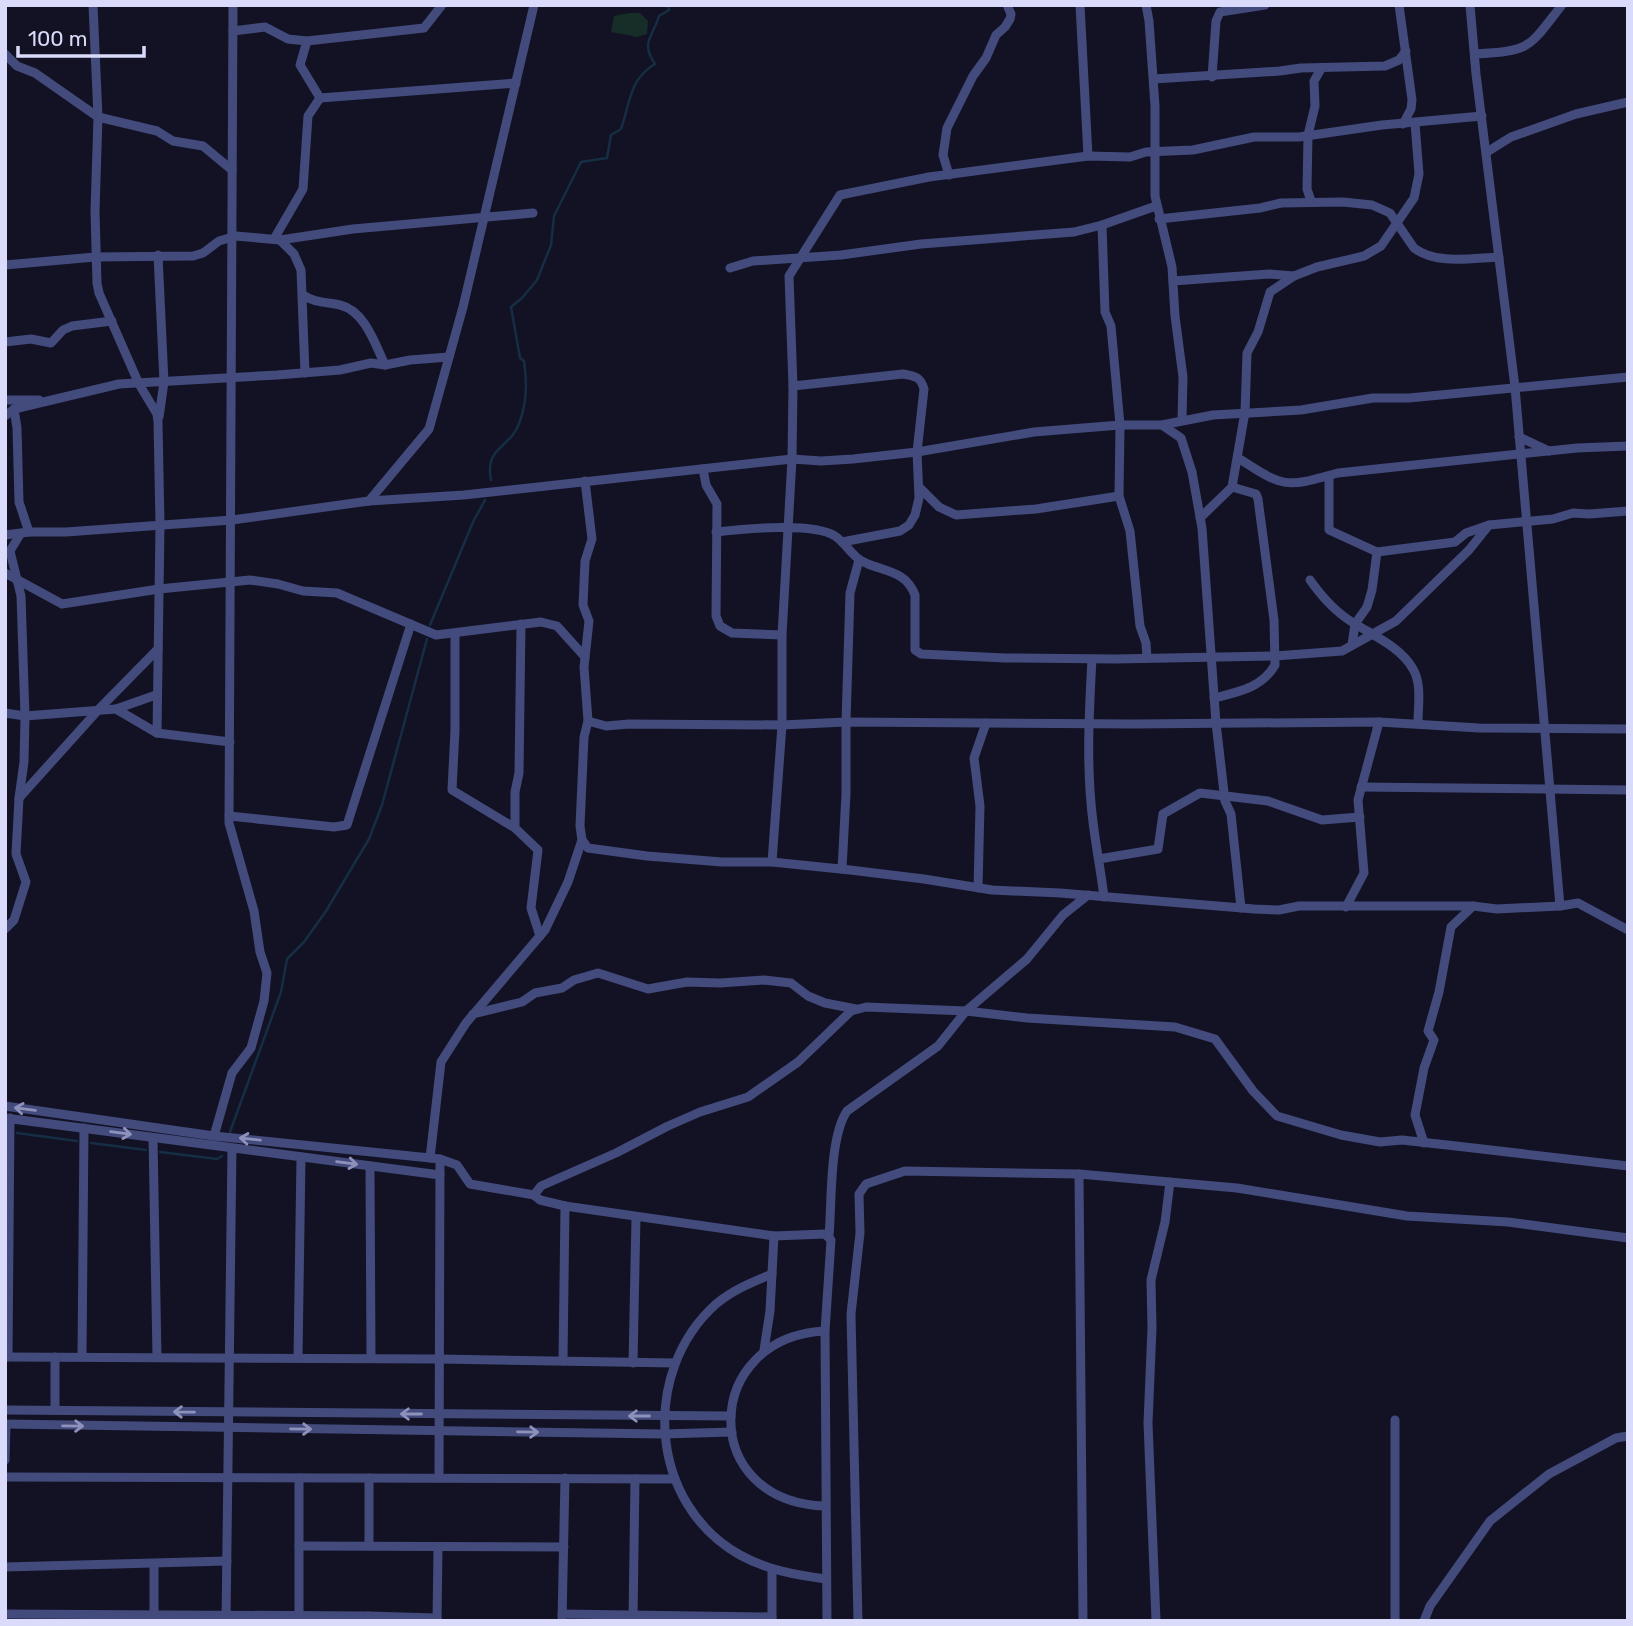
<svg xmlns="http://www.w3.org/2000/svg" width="1633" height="1626" font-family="Rubik,sans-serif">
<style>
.green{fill:#162d28}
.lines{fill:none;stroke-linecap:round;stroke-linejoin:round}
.stream{stroke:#152e44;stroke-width:2.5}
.minor{stroke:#434a7c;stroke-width:9}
.oneway{stroke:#8e92bb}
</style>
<rect width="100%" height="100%" fill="#121224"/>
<path class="green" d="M 629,13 L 640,13 L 648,21 L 647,34 L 637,37 L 611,32 L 614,16 Z"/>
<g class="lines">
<g class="stream">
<path d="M 491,480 C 484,446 511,449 520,421 C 527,402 527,381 524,361 L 520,358 L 511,307 L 522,298 L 537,280 L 551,245 L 554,216 L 581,162 L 607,158 L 611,135 L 621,129 C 630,104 629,79 655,64 C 640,42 653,37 659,16 L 669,10 L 668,5"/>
<path d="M 430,625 L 473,522 L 485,500"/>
<path d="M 230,1132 L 281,992 L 287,959 L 304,942 L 326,911 L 369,839 L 382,805 L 427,639"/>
<path d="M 17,1133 L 77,1141"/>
<path d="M 91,1143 L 146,1150"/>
<path d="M 160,1152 L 217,1159 L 222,1156"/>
</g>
<g class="minor">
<path d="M 93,5 L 98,117 L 95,211 L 97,283 L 99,293 L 139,384 L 157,414 L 158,422 L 160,525 L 157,733"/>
<path d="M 1080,5 L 1088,156"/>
<path d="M 1146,5 L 1149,21 L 1155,106 L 1155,196 L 1172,267 L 1175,316 L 1183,377 L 1182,420"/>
<path d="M 1399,5 L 1412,100 L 1411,109 L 1403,124"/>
<path d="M 1470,5 L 1476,74 L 1515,387 L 1560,906"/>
<path d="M 233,31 L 265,27 L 288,39 L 307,41 L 424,28 L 442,5"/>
<path d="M 5,54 L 17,66 L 35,73 L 98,117 L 157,131 L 173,141 L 203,146 L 232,170"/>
<path d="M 1475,54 C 1532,51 1528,48 1562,5"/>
<path d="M 1212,77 L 1216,21 L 1220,12 L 1265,5"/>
<path d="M 1154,79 L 1280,71 L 1301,68 L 1385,66 L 1399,60 L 1406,51"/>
<path d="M 320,98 L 516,83"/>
<path d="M 1487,152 L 1511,137 L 1576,114 L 1628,102"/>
<path d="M 949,175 L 943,155 L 947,128 L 973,76 L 986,58 L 996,35 L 1005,27 L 1010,19 L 1011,14 L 1007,5"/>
<path d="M 1311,201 L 1307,189 L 1308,135 L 1315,106 L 1314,81 L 1321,69"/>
<path d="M 1159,219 L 1260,208 L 1281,203 L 1343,202 L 1372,205 L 1390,213 L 1414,248 C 1436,265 1472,258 1499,257"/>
<path d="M 1102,225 L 1105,312 L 1111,326 L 1120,425 L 1119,496 L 1130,531 L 1140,626 L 1146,643 L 1147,658"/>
<path d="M 274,239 L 303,189 L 308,116 L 320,98 L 300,65 L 307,41"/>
<path d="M 280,240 L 294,254 L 301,270 L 305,373"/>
<path d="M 158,255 L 164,382 L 159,417"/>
<path d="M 5,265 L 95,257 L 193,256 L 203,253 L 219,241 L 236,236 L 280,240 L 353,229 L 533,213"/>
<path d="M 730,268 L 753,261 L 841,255 L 921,244 L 1074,232 L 1102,225 L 1156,206"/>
<path d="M 1173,281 L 1269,274 L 1294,276"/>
<path d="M 303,295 C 314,303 327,302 340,305 C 365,311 375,344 385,365"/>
<path d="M 5,342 L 31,339 L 51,343 L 63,330 L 72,326 L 112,321"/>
<path d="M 793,386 L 903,374 C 915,376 921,377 924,389 L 917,452 L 919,498 L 915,515 L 909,525 L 900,531 L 842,542"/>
<path d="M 5,400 L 39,400"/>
<path d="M 14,409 L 17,428 L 19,502 L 29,532"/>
<path d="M 5,416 L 14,409 L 119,384 L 277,375 L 340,370 L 371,363 L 385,365 L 410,360 L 449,357"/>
<path d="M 1162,425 L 1181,438 L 1192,472 L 1202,528 L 1216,723 L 1225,801 L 1231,814 L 1241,908"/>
<path d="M 1519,437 L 1549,451"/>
<path d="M 1238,458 C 1285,488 1284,488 1338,473 L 1577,448 L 1628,446"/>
<path d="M 703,469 L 706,485 L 717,504 L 716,616 L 720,626 L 732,633 L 782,635"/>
<path d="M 1329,476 L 1329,530 L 1377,552"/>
<path d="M 585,481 L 592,539 L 585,561 L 583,605 L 589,621 L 584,667 L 588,721 L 584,737 L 580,826 L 582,840 L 588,848 L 647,856 L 722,862 L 772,862 L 850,870 L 924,879 L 992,890 L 1060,893 L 1254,909 L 1279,910 L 1299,906 L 1473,906 L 1497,909 L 1560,906 L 1578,903 L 1628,930"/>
<path d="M 919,487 L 939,507 L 956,515 L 1036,509 L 1119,496"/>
<path d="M 369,501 L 429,429 L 463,307 L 534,5"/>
<path d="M 1200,518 L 1232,487 L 1245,412 L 1247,353 L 1258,332 L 1270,292 L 1294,276 L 1317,267 L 1364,256 L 1381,246 L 1414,198 L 1419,174 L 1415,123"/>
<path d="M 716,532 C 742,529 813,522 835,536 C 847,544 853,559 868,564 C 888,572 906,572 915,595 L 915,650 L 921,654 L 1005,658 L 1115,659 L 1275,656 L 1342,651 L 1396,621 L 1469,550 L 1489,525"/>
<path d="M 5,535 L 29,532 L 66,532 L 232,520 L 369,501 L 464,495 L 792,459 L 821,461 L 853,459 L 917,452 L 1034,432 L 1120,425 L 1162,425 L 1213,415 L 1301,410 L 1373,398 L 1409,398 L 1628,377"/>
<path d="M 5,573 L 62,604 L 159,589 L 250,580 L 278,584 L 303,591 L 337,593 L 436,635 L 541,622 L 557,626 L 585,657"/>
<path d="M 1310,580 C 1322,597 1334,611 1352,622 C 1372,635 1401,647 1413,669 C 1422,684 1418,706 1418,723"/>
<path d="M 521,624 L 519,773 L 515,792 L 515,828 L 538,850 L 531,908 L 540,936"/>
<path d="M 455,634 L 455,730 L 452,790 L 515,828"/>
<path d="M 1352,645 L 1355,624 L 1367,607 L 1372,590 L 1377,552 L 1455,542 L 1466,533 L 1489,525 L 1553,519 L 1573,513 L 1589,514 L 1628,511"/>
<path d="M 1092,659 C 1089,713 1086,768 1093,822 C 1096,847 1101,872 1104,897"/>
<path d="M 1214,698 C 1238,692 1262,688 1275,665 L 1274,620 L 1258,499 L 1256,494 L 1232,487"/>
<path d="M 116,709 L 157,733 L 230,742"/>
<path d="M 5,713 L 25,716 L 116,709 L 156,695"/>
<path d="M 588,721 L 606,726 L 629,724 L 782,725 L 846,722 L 850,593 L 859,560"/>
<path d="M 1361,787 L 1628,790"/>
<path d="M 19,798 L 100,708 L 158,649"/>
<path d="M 229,816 L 334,827 L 347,825 L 411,624"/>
<path d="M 1099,859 L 1158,849 L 1163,814 L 1200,793 L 1268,801 L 1322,820 L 1360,817"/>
<path d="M 772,862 L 782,725 L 782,635 L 792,459 L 793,386 L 789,276 L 840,195 L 929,177 L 1088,156 L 1130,157 L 1146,152 L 1193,150 L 1254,137 L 1299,137 L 1382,125 L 1482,116"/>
<path d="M 842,869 L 846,794 L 846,722 L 1134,724 L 1379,722 L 1479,728 L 1628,729"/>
<path d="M 978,888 L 980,806 L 974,758 L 986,723"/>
<path d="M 1346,907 L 1364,873 L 1358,800 L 1379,722"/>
<path d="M 5,929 L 14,920 L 26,882 L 16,854 L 19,798 L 24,762 L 25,716 L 21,596 L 10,551 L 21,533"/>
<path d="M 473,1014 L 522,1002 L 535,993 L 562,988 L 574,980 L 598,973 L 648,989 L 687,982 L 720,983 L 764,980 L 791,983 L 808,996 L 825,1003 L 856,1009"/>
<path d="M 5,1106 L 214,1136 L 440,1159 L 457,1165 L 470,1184 L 534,1195 L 541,1186 L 616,1153 L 668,1126 L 700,1112 L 748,1097 L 798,1062 L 851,1011 L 866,1007 L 966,1011 L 1027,1018 L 1175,1027 L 1215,1039 L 1253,1091 L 1277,1116 L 1341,1135 L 1380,1142 L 1402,1140 L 1456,1146 L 1628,1166"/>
<path d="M 5,1118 L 440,1175"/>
<path d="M 214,1136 L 232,1073 L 251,1048 L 264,1001 L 267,973 L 260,952 L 254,911 L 229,823 L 233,5"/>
<path d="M 153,1138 L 157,1357"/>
<path d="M 1424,1143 L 1415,1115 L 1424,1068 L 1434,1040 L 1428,1031 L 1439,992 L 1451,927 L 1473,906"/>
<path d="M 430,1158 L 441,1062 L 466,1023 L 545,930 L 568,882 L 582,840"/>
<path d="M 370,1166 L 371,1358"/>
<path d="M 1079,1174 L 1083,1621"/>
<path d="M 534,1195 L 540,1200 L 565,1206 L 774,1236 L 825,1234 L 831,1240 L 825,1331 L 827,1621"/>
<path d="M 829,1236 C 832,1203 829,1138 847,1111 L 938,1046 L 966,1011 L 1027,959 L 1063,915 L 1088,895"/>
<path d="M 772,1274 C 752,1282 733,1290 716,1304 C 640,1372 649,1504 740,1555 C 767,1570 796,1575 826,1579"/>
<path d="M 825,1331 C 702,1337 697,1502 825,1506"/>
<path d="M 764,1350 L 770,1311 L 774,1236"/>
<path d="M 5,1357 L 439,1359 L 675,1363"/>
<path d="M 8,1357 L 10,1118"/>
<path d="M 82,1357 L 84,1128"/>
<path d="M 298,1358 L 301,1157"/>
<path d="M 563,1361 L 565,1206"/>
<path d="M 633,1363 L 636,1217"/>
<path d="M 5,1410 L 731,1416"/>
<path d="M 55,1410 L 55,1357"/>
<path d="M 5,1424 L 663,1434 L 732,1432"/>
<path d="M 5,1460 L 6,1424"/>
<path d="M 5,1477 L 675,1479"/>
<path d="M 369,1478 L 369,1546"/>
<path d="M 439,1478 L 440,1159"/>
<path d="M 299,1546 L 564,1547"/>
<path d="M 154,1564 L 154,1619"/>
<path d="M 5,1567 L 227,1561"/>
<path d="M 5,1614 L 368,1616 L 368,1621"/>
<path d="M 562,1614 L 772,1617"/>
<path d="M 368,1616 L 437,1618"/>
<path d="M 299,1619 L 299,1478"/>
<path d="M 633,1619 L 635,1479"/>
<path d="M 226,1621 L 232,1148"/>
<path d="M 437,1621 L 438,1547"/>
<path d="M 562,1621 L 565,1478"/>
<path d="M 772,1621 L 772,1569"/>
<path d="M 858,1621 L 851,1314 L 860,1233 L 859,1194 L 866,1184 L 905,1171 L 1079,1174 L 1237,1188 L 1407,1216 L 1508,1222 L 1628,1238"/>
<path d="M 1156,1621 L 1148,1423 L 1152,1328 L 1151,1280 L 1165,1222 L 1170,1182"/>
<path d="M 1395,1621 L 1395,1420"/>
<path d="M 1424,1621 L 1430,1606 L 1490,1521 L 1549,1474 L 1616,1438 L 1628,1436"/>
</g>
</g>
<defs><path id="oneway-shaft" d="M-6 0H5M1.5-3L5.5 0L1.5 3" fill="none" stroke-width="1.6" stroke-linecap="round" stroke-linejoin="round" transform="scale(1.75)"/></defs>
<g class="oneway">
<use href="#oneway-shaft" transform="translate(25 1109) rotate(-172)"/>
<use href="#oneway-shaft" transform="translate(121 1133) rotate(8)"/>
<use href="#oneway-shaft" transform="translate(250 1139) rotate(-174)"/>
<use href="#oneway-shaft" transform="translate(347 1163) rotate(7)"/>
<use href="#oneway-shaft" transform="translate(184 1412) rotate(-179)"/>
<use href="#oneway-shaft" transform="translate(411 1414) rotate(-180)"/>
<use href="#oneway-shaft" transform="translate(639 1416) rotate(-180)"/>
<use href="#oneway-shaft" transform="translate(73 1426) rotate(1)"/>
<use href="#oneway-shaft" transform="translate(301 1429) rotate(1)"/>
<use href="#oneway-shaft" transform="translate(528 1432) rotate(1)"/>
</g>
<rect width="1633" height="1626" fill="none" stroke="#dadbfa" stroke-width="14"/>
<path d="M18 46v10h126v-10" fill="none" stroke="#dadbfa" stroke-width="3.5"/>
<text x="28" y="46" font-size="21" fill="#dadbfa" stroke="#121224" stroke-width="5" paint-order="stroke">100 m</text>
</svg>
